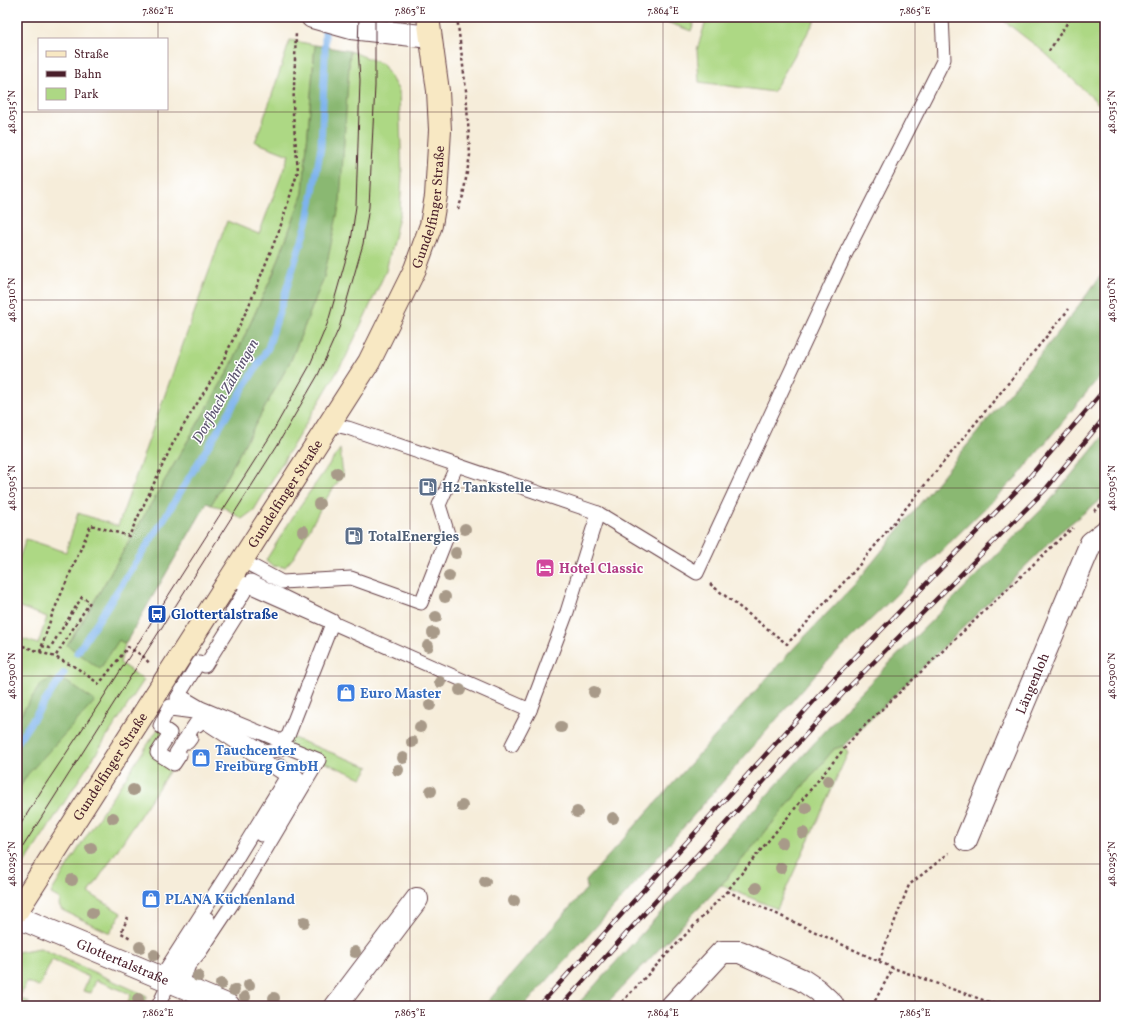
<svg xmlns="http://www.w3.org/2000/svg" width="1122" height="1023" font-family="Vollkorn,serif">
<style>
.green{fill:#add884;stroke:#7c7c58}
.forest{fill:#8ab872;stroke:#6a6c4e}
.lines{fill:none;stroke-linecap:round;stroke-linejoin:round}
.stream{stroke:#7eb4ed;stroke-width:7}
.lane-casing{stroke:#643e45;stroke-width:15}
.street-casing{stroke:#643e45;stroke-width:24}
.secondary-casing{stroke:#643e45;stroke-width:24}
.path{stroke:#643e45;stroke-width:2.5;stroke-dasharray:3 3;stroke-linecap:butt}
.lane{stroke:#fff;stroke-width:13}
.street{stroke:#fff;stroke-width:22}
.secondary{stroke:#f8e8c3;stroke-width:22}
.tram{stroke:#4a1f2b;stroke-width:1}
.rail-casing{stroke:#4a1f2b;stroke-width:4.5}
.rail{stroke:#fff;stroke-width:3;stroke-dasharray:9;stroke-linecap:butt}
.tree{fill:#a89a89}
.ticks{fill:none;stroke:#4a1f2b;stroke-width:1;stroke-opacity:0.45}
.labels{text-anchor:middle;stroke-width:3;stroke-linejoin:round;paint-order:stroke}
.street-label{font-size:14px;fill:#4a1f2b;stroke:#fff}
.service-label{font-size:14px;font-weight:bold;fill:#4e5e75;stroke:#fff;text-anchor:start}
.hotel-label{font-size:14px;font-weight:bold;fill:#b23c85;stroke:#fff;text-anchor:start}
.transit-label{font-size:14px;font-weight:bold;fill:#164399;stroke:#fff;text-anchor:start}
.shop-label{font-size:14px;font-weight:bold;fill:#366cbe;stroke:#fff;text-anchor:start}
.water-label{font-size:15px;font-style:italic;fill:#5c536f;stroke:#fff}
.neatline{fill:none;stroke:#4a1f2b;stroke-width:1.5}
.ticks-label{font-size:10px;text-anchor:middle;fill:#4a1f2b}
</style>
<rect width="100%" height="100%" fill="#fff"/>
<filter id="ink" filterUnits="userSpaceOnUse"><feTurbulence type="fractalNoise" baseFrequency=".025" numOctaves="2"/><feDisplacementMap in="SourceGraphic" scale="8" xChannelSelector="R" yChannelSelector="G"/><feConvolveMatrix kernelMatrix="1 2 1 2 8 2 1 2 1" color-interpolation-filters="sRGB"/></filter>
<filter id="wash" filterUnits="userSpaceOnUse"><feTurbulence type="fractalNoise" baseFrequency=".012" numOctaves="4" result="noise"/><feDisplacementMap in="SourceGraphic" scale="16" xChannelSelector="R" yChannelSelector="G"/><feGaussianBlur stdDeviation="0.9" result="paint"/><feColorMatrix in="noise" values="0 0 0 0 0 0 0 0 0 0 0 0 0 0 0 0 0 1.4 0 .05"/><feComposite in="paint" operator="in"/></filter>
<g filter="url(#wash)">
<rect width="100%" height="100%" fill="#f6edda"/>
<g class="green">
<path d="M 656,17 L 696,17 L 691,31 L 656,18 Z"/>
<path d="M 707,17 L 817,17 L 773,92 L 699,82 L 697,50 Z"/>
<path d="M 999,17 L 1105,17 L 1105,110 L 1044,52 Z"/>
<path d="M 290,40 L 315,45 L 303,193 L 274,272 L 229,370 L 81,624 L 67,645 L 119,640 L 125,644 L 120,663 L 144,680 L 17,875 L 17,792 L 27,775 L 41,684 L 17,720 L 17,637 L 38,644 L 47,617 L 17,606 L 17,564 L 26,539 L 66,552 L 78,513 L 118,526 L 227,221 L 259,234 L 289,155 L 255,142 L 269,104 Z"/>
<path d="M 350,51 L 383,64 L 399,91 L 402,176 L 400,212 L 386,271 L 346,357 L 254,510 L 242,519 L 225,508 L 211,505 L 291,360 L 324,277 L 346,103 Z"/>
<path d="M 340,449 L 343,475 L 326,499 L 294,557 L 285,567 L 273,566 L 266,560 L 297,510 Z"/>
<path d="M 177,698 L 245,725 L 288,736 L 369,767 L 362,778 L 285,746 L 266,752 Z"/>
<path d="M 160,726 L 170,733 L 157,753 L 174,764 L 89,893 L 121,913 L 110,933 L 62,910 L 59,905 L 60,899 L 51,894 L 52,891 L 89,832 Z"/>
<path d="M 843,746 L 848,753 L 777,909 L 721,885 L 834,749 Z"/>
<path d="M 40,948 L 147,996 L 143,1006 L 127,1006 L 131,994 L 96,980 L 91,993 L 83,991 L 89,977 L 52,960 L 39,987 L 27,982 L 19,998 L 29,1002 L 27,1006 L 17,1006 L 17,952 Z"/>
</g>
<g class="forest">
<path d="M 315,45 L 350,51 L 340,202 L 324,277 L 291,360 L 211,505 L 207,503 L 125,644 L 119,640 L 100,669 L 67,645 L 81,624 L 229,370 L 274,272 L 303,193 Z"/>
<path d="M 1105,270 L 1105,370 L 1018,476 L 820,669 L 631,888 L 524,1006 L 484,1006 L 587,888 L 586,881 L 791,651 L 855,584 L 1065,324 Z"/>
<path d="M 1105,434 L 1105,496 L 1060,532 L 843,746 L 834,749 L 721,885 L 604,1006 L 576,1006 L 857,696 L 1049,502 Z"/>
<path d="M 51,679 L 67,682 L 95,701 L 27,775 L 17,792 L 17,720 L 41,684 Z"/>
</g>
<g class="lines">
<g class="stream">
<path d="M 77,653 L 159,527 L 268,348 L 308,220 L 321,147 L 325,58 L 325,23"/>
<path d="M 17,743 L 64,673"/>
</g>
</g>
</g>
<g filter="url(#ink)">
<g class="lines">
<defs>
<g id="lane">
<path d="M 330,424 L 348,428 L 598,513 L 697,573 L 844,257 L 944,59 L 942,17"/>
<path d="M 243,561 L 282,582 L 351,578 L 421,603 L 448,534 L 439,505 L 457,465"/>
<path d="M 231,578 L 530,710 L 567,612 L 598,513"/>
<path d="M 251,581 L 333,621 L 288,736 L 281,741 L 201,708 L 184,698 L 177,698 L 199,662 L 205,666 L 237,615 L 232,612 Z"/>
<path d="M 170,706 L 171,709 L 201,713 L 266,752 L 278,750 L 285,746 L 319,760 L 246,883 L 200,952 L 189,965 L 184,978 L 166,969 L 229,871 L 287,776 L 202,720 L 198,725 L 196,723 L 187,736 L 191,738 L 188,742 L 185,739 L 176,753 L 180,755 L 174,764 L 157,753 L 170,733 L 160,726 Z"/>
<path d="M 512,745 L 530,710"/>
<path d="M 261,835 L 297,776 L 281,766"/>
<path d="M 158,1006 L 170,981 L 208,919"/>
</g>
<g id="street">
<path d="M 312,17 L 351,28 L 430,37"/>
<path id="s1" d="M 966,840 L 1091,543 L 1105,532"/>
<path id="s2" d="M 17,917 L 229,1006"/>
<path d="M 336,1006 L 417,899"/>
<path d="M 672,1006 L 722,952 L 740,952 L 802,980 L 817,990 L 832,1004 L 833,1006"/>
</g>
<g id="secondary">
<path id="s3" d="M 17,911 L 369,362 L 415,269 L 431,225 L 436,196 L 440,130 L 438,91 L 428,17"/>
</g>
</defs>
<use href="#lane" class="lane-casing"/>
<use href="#street" class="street-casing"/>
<use href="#secondary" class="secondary-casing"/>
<g class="path">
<path d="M 457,17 L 466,90 L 470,155 L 463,196 L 458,209"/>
<path d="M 1049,51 L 1071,17"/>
<path d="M 1094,511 L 1105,502"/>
<path d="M 710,584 L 787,644 L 856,569 L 1069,309"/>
<path d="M 17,644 L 55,657 L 77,668 L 99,684 L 128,647 L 143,656 L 150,664"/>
<path d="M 42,646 L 50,648 L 82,597 L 90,602 L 55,657"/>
<path d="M 40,652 L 52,615 L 91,525 L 129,536 L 174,441 L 222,363 L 250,303 L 280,228 L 298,171 L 293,114 L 296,32"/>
<path d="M 727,891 L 893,968 L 1000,1006"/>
<path d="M 128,917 L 121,933 L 131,938"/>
<path d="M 879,961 L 909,885 L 949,853"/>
<path d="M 618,1006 L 727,891 L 857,733 L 1063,536 L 1073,528"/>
<path d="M 872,1006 L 893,968"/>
</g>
<use href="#lane" class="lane"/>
<use href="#street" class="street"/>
<use href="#secondary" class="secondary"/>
<g class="tram">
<path d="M 17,830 L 43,788 L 99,704 L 269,438 L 309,367 L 328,322 L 351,241 L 356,206 L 360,80 L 358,47 L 359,17"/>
<path d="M 17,856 L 278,444 L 318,375 L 339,328 L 363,244 L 369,207 L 375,86 L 375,17"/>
</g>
<defs>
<g id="rail">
<path d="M 539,1006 L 831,682 L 1026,481 L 1105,389"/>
<path d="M 561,1006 L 847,689 L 1045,490 L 1105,417"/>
</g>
</defs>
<use href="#rail" class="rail-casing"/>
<use href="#rail" class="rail"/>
</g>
<g class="tree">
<circle cx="337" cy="473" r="6"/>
<circle cx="319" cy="504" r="6"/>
<circle cx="465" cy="529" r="6"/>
<circle cx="303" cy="531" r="6"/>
<circle cx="456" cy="553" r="6"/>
<circle cx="449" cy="576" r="6"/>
<circle cx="445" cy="597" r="6"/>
<circle cx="436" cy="617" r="6"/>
<circle cx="433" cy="633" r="6"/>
<circle cx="428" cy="646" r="6"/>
<circle cx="440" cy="682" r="6"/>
<circle cx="460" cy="690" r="6"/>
<circle cx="594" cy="692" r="6"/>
<circle cx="430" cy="705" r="6"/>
<circle cx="420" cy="727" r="6"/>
<circle cx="561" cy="727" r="6"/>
<circle cx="412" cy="742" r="6"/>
<circle cx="403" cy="758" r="6"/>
<circle cx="398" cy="770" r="6"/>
<circle cx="828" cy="781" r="6"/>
<circle cx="133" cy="790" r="6"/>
<circle cx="431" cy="791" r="6"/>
<circle cx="462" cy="806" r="6"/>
<circle cx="806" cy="808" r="6"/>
<circle cx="577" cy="812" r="6"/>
<circle cx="113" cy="818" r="6"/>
<circle cx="613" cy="818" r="6"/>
<circle cx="803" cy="833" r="6"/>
<circle cx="782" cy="843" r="6"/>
<circle cx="91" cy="848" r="6"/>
<circle cx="781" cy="868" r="6"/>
<circle cx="72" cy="880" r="6"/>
<circle cx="485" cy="882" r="6"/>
<circle cx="756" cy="888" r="6"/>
<circle cx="514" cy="901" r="6"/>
<circle cx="92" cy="913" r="6"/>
<circle cx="304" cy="922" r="6"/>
<circle cx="140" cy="947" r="6"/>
<circle cx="355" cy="952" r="6"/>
<circle cx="154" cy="955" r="6"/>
<circle cx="198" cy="976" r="6"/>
<circle cx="221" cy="984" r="6"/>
<circle cx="249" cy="985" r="6"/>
<circle cx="234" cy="990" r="6"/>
<circle cx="245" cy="997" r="6"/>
<circle cx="274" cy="998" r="6"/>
<circle cx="138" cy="999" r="6"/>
</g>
</g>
<path class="ticks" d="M 158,17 L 158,39M 410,17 L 410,1006M 663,17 L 663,1006M 915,17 L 915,1006M 158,109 L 158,1006M 17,112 L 1105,112M 17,300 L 1105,300M 17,488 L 1105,488M 17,676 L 1105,676M 17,864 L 1105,864"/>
<defs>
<symbol id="fuel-square" viewBox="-11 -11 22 22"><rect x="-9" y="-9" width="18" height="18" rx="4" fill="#5c6f8a" stroke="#fff"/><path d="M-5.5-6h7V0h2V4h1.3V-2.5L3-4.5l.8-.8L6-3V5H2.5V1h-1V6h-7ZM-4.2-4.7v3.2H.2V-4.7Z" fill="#fff"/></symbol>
<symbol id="hotel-square" viewBox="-11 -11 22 22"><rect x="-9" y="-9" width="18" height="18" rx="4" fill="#d1479c" stroke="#fff"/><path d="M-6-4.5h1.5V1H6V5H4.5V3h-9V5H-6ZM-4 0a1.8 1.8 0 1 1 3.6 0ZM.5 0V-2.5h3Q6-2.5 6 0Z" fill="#fff"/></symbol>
<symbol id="bus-square" viewBox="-11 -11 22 22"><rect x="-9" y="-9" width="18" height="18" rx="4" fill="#1a4fb4" stroke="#fff"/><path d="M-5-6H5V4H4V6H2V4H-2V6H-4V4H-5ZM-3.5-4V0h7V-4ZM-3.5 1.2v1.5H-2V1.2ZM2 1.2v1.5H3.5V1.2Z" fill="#fff"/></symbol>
<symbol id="shop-square" viewBox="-11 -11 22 22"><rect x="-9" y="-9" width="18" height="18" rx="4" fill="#3f7fe0" stroke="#fff"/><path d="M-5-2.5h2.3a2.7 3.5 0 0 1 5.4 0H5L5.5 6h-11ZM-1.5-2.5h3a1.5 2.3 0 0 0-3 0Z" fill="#fff"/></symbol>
</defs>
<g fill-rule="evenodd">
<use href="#fuel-square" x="417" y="476" width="22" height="22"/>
<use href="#fuel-square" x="343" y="525" width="22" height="22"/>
<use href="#hotel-square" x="534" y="557" width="22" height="22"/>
<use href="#bus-square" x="146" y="603" width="22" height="22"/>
<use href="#shop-square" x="335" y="682" width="22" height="22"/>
<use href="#shop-square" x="190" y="747" width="22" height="22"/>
<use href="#shop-square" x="140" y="888" width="22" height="22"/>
</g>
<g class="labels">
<g class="street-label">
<text dy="5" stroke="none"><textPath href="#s3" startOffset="820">Gundelfinger Straße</textPath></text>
<text dy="5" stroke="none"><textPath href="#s3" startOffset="496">Gundelfinger Straße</textPath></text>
<text dy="5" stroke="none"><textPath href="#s1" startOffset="170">Längenloh</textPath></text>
<text dy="5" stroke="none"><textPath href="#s3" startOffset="172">Gundelfinger Straße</textPath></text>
<text dy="5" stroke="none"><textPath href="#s2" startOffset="115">Glottertalstraße</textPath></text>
</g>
<g class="service-label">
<text x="442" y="492">H2 Tankstelle</text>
<text x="368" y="541">TotalEnergies</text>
</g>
<g class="hotel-label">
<text x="559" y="573">Hotel Classic</text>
</g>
<g class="transit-label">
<text x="171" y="619">Glottertalstraße</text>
</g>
<g class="shop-label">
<text x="360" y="698">Euro Master</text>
<text x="215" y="755">Tauchcenter<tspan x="215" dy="16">Freiburg GmbH</tspan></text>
<text x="165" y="904">PLANA Küchenland</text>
</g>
<g class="water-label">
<text transform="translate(225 391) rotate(-60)" y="5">Dorfbach Zähringen</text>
</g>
</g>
<rect width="1122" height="1023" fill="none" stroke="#fff" stroke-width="44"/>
<rect x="38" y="38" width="130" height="72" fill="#ffffff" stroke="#b7a5aa"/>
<rect x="46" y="51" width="20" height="6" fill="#f8e8c3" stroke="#b7a5aa"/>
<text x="74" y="58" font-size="12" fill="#4a1f2b">Straße</text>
<rect x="46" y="71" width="20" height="6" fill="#4a1f2b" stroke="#b7a5aa"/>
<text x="74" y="78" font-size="12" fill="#4a1f2b">Bahn</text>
<rect x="46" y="88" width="20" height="12" fill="#add884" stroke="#b7a5aa"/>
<text x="74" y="98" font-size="12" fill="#4a1f2b">Park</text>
<rect x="22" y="22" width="1078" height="979" class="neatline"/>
<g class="ticks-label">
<text x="158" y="14">7.862°E</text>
<text x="410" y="14">7.863°E</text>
<text x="663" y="14">7.864°E</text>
<text x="915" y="14">7.865°E</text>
<text transform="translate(11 112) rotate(-90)" y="4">48.0315°N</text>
<text transform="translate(1111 112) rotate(-90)" y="4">48.0315°N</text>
<text transform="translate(11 300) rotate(-90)" y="4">48.0310°N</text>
<text transform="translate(1111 300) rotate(-90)" y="4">48.0310°N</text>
<text transform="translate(11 488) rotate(-90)" y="4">48.0305°N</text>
<text transform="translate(1111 488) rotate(-90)" y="4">48.0305°N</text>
<text transform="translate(11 676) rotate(-90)" y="4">48.0300°N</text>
<text transform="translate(1111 676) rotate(-90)" y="4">48.0300°N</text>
<text transform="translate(11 864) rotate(-90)" y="4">48.0295°N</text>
<text transform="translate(1111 864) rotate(-90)" y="4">48.0295°N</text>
<text x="158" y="1016">7.862°E</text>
<text x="410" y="1016">7.863°E</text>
<text x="663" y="1016">7.864°E</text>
<text x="915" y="1016">7.865°E</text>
</g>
</svg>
